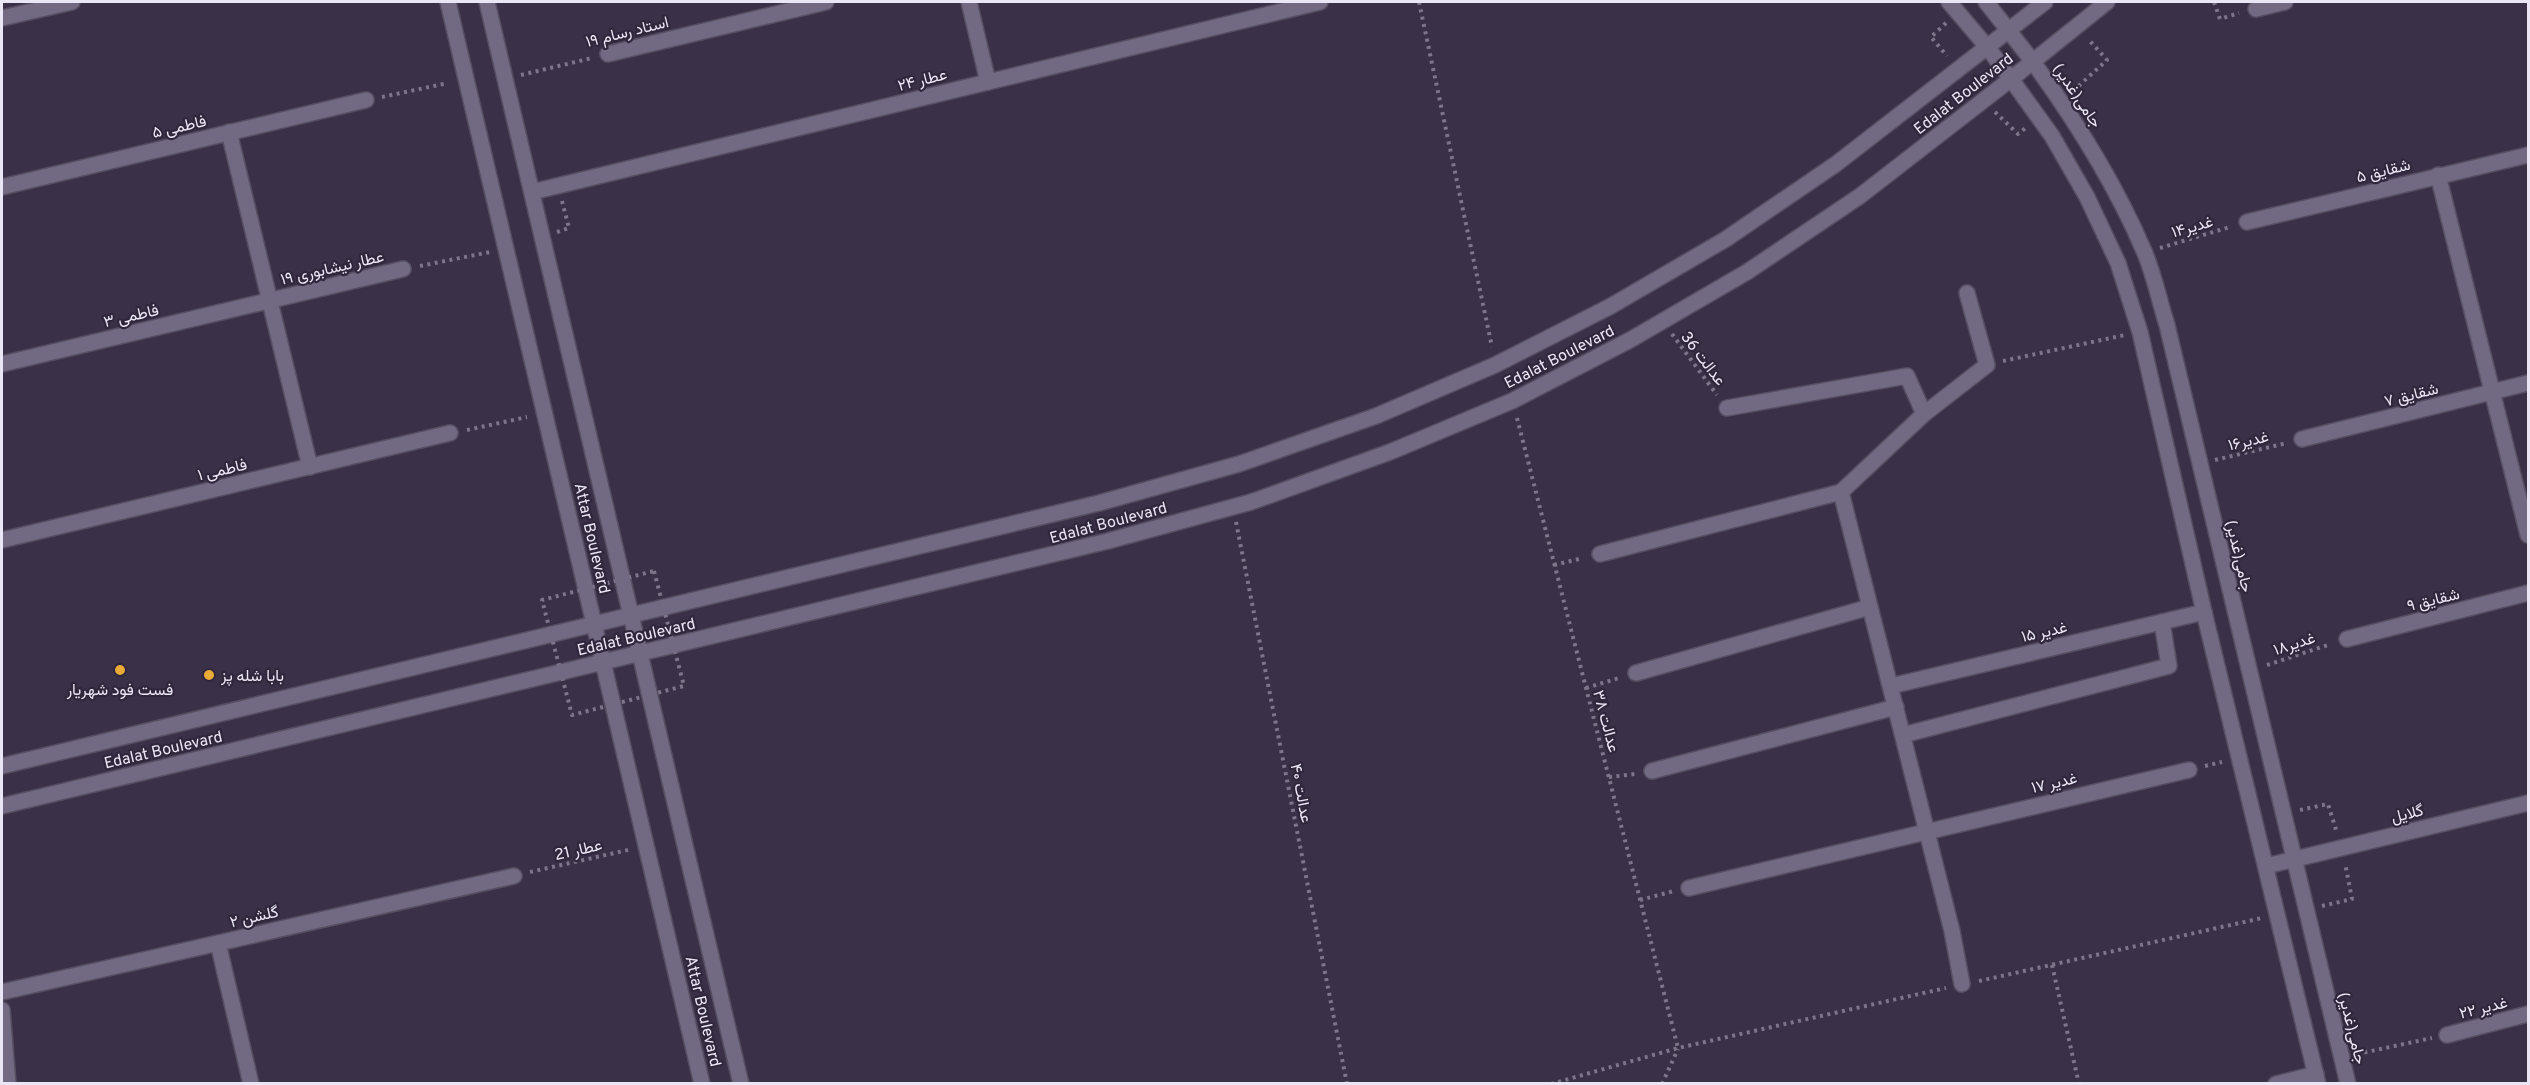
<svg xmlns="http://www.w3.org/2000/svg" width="2530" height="1085" font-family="Overpass,Vazirmatn,sans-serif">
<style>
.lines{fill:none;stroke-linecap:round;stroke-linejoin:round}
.minor-casing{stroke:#564e61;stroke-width:18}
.tertiary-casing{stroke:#564e61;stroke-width:18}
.secondary-casing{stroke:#564e61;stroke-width:18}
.path{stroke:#7d7589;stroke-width:4;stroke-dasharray:3 4.5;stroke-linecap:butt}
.minor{stroke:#726982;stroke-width:15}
.tertiary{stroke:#726982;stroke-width:15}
.secondary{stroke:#726982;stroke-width:15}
.poi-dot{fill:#e9ab38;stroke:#30273d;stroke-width:2}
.labels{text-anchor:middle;stroke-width:4.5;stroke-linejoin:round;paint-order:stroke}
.street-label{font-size:16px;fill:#ebe6f5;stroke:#30273d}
.poi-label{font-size:16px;fill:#ebe6f5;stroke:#30273d;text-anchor:start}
</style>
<rect width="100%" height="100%" fill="#3a3148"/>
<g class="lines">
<defs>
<g id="minor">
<path d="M 969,2 L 988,82"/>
<path d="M 2256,9 L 2285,2"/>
<path d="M 2,18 L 72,2"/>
<path d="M 608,54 L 826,2"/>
<path d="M 229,132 L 310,467"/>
<path d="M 2438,175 L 2528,535"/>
<path d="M 2,187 L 366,100"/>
<path d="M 532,192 L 1320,2"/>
<path d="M 2247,222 L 2528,155"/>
<path d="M 2,364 L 403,269"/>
<path d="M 1727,408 L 1907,376 L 1924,414"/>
<path d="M 2302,439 L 2528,383"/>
<path d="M 1841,492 L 1924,414 L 1987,365 L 1967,293"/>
<path d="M 2,540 L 450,433"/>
<path d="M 1600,554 L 1841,492 L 1952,931 L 1962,984"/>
<path d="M 2347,639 L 2528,593"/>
<path d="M 1636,673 L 1870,607"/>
<path d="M 1891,686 L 2204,612"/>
<path d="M 1903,735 L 2169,666 L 2162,622"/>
<path d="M 1652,771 L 1896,707"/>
<path d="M 2266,866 L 2528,803"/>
<path d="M 1689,888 L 2189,770"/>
<path d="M 218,943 L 251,1084"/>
<path d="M 2,992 L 514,876"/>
<path d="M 2,1010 L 8,1084"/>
<path d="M 2447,1035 L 2528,1014"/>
<path d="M 2276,1084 L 2316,1074"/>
</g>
<g id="tertiary">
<path d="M 448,2 L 702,1084"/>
<path d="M 487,2 L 741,1084"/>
<path d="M 1949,2 L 1988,48"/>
<path d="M 1986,2 L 2009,31"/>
<path d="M 2033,62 C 2076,121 2115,183 2144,251 C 2154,274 2159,300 2167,325 L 2348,1084"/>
<path d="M 2011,79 L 2052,136 L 2087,197 L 2118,263 L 2140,332 L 2204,612 L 2318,1084"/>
</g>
<g id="secondary">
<path d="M 2009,31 L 2033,62"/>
<path d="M 1988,48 L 2011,79"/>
<path d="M 2,766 L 1099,503 L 1239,464 L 1376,416 L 1495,365 L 1611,306 L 1726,239 L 1836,164 L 2045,2"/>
<path d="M 2,806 L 1108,541 L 1251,502 L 1390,452 L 1512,401 L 1630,340 L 1747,272 L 1860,196 L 2011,79 L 2107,2"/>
</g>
</defs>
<use href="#minor" class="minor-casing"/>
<use href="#tertiary" class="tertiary-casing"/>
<use href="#secondary" class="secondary-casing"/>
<g class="path">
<path d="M 1419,2 L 1492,347"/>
<path d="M 2214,2 L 2220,19 L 2239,13"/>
<path d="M 1946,23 L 1931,37 L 1947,56"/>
<path d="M 521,75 L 592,58"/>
<path d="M 2073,91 L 2107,60 L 2089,40"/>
<path d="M 382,97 L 448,83"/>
<path d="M 1995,112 L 2018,134 L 2027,127"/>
<path d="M 557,232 L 569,228 L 562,201"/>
<path d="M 2160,248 L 2230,227"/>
<path d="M 420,266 L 490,252"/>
<path d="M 1672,334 L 1717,395"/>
<path d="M 2003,361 L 2125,335"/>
<path d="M 1517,418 L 1678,1048"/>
<path d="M 467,430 L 527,417"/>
<path d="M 2215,460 L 2287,443"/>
<path d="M 1236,522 L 1347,1084"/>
<path d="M 1554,565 L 1583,558"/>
<path d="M 654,571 L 684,686 L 572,715 L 542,600 Z"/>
<path d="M 2267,665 L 2331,644"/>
<path d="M 1586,688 L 1619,678"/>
<path d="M 2205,766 L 2222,762"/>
<path d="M 1609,777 L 1635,774"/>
<path d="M 2300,810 L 2328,804 L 2337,833"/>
<path d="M 530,872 L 628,850"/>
<path d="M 1640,900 L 1674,891"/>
<path d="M 2322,906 L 2352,899 L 2345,863"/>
<path d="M 2052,965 L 2079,1084"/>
<path d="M 1979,981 L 2262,918"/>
<path d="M 2357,1054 L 2432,1038"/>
<path d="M 1551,1084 L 1678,1048 L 1946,988"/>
<path d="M 1662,1084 L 1678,1049"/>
</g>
<use href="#minor" class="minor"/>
<use href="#tertiary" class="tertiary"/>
<use href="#secondary" class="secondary"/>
</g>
<g class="poi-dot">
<circle cx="120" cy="670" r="6"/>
<circle cx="209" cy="675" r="6"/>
</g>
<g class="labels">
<g class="street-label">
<text transform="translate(627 31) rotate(-14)" y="6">استاد رسام ۱۹</text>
<text transform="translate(922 79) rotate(-14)" y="6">عطار ۲۴</text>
<text transform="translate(1963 93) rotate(-38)" y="6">Edalat Boulevard</text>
<text transform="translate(2078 95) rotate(56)" y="6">جامی(غدیر)</text>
<text transform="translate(179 126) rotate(-13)" y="6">فاطمی ۵</text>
<text transform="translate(2383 170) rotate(-14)" y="6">شقایق ۵</text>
<text transform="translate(2192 226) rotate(-16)" y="6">غدیر۱۴</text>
<text transform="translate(332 267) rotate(-13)" y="6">عطار نیشابوری ۱۹</text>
<text transform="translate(131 315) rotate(-13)" y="6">فاطمی ۳</text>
<text transform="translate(1559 356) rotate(-27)" y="6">Edalat Boulevard</text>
<text transform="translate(1704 358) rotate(53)" y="6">عدالت 36</text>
<text transform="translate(2411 394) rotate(-14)" y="6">شقایق ۷</text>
<text transform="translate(2248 440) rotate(-13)" y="6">غدیر۱۶</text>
<text transform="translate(222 469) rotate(-13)" y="6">فاطمی ۱</text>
<text transform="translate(1108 522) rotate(-15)" y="6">Edalat Boulevard</text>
<text transform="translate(593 538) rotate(77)" y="6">Attar Boulevard</text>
<text transform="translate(2240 556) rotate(77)" y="6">جامی(غدیر)</text>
<text transform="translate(2433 599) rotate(-14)" y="6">شقایق ۹</text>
<text transform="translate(2044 631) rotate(-13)" y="6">غدیر ۱۵</text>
<text transform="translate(636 636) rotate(-13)" y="6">Edalat Boulevard</text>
<text transform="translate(2294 643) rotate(-18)" y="6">غدیر۱۸</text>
<text transform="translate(1607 721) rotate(75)" y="6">عدالت ۳۸</text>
<text transform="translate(163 749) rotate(-13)" y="6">Edalat Boulevard</text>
<text transform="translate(2054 782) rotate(-13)" y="6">غدیر ۱۷</text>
<text transform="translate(1302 793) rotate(79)" y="6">عدالت ۴۰</text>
<text transform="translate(2407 813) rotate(-14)" y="6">گلایل</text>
<text transform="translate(578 849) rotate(-13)" y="6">عطار 21</text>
<text transform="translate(254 916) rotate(-13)" y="6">گلشن ۲</text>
<text transform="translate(2483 1007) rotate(-14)" y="6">غدیر ۲۲</text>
<text transform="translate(704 1011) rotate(77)" y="6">Attar Boulevard</text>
<text transform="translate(2353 1028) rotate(76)" y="6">جامی(غدیر)</text>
</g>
<g class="poi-label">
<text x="221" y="681">بابا شله پز</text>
<text x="120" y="695" text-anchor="middle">فست فود شهریار</text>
</g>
</g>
<rect width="2530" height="1085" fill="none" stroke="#ebe6f5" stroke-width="6"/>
</svg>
